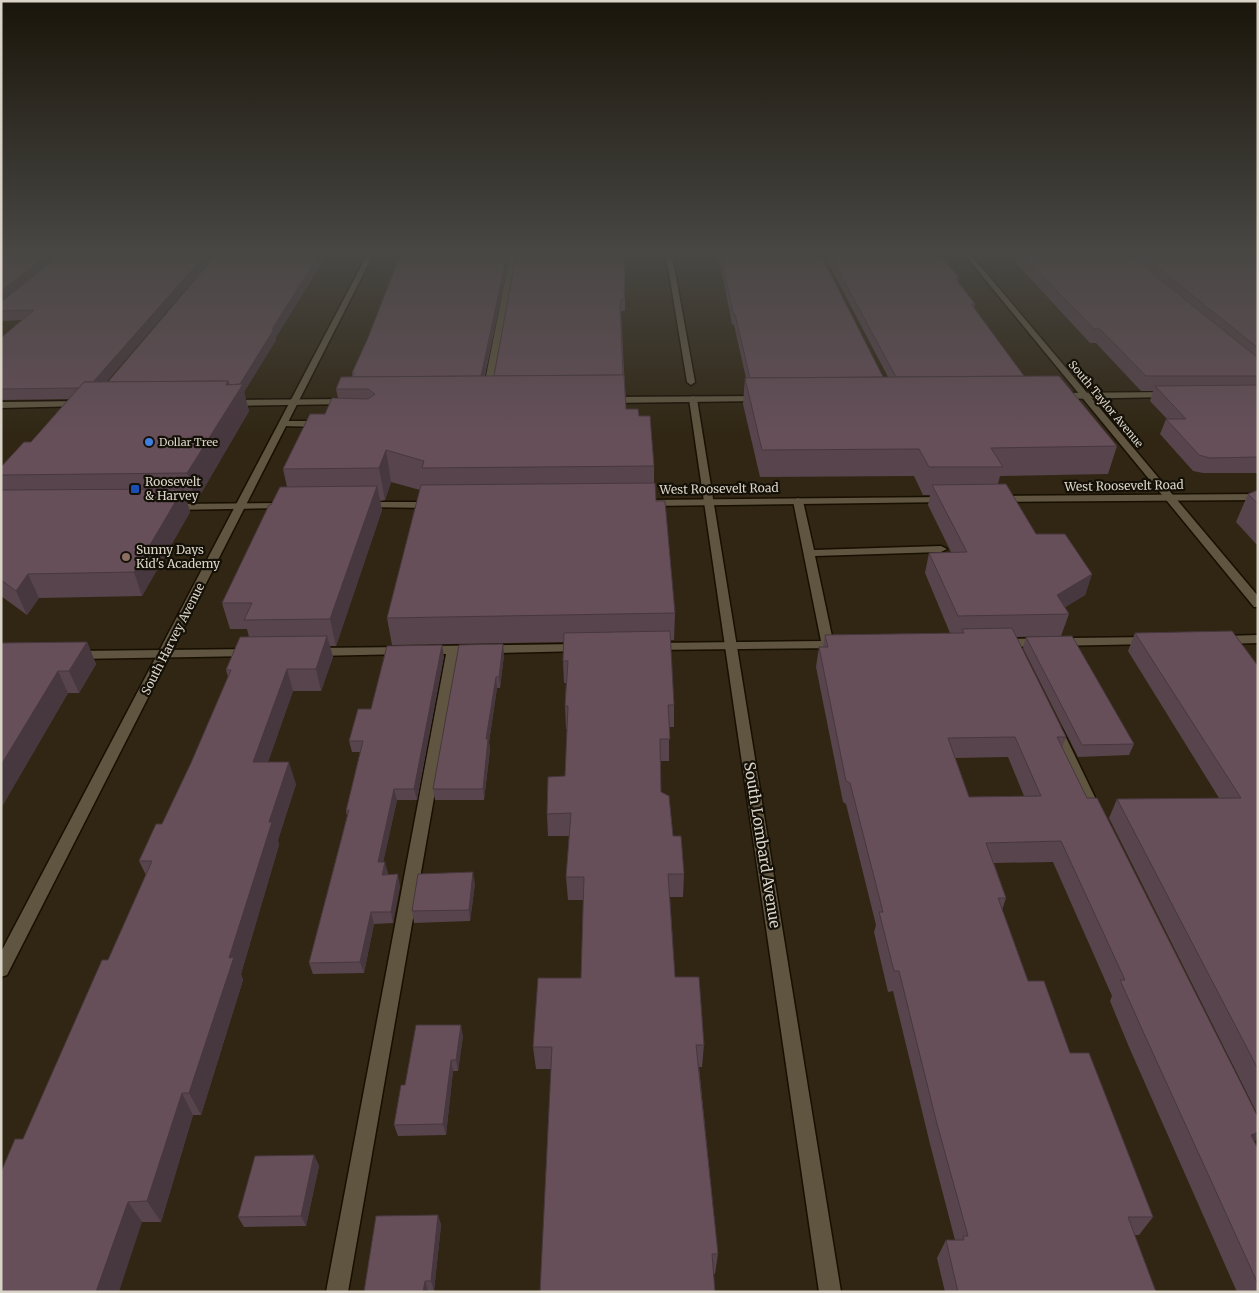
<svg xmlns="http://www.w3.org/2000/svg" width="1259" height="1293" font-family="Merriweather,serif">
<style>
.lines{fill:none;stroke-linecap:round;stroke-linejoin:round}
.service-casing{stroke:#180f01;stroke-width:3}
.minor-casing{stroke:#180f01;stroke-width:3}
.secondary-casing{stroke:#180f01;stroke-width:3}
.service{fill:#5f5540;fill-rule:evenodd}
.minor{fill:#5f5540;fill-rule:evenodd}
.secondary{fill:#5f5540;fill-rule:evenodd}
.wall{fill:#58444d;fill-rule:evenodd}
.shaded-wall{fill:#47373e}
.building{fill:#664f59;stroke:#47373e;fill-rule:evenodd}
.shop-dot{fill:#3f7fe0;stroke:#141008;stroke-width:2}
.transit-dot{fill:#1a4fb4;stroke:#141008;stroke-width:2}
.education-dot{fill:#8d6e63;stroke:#141008;stroke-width:2}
.labels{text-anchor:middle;stroke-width:4.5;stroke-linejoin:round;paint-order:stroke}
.far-street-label{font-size:11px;fill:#dad4c8;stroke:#141008}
.far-poi-label{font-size:11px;fill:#dad4c8;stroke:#141008;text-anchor:start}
.poi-label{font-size:12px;fill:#dad4c8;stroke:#141008;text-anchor:start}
.street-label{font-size:12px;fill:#dad4c8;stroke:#141008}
.near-street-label{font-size:15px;fill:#dad4c8;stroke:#141008}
</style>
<rect width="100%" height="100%" fill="#302613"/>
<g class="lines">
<defs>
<g id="service">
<path d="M 510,255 L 516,255 L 491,391 L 487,394 L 483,391 Z"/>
<path d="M 1169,392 L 1173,395 L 1172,397 L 1059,399 L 1055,396 L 1059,393 Z"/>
<path d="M 759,396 L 762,397 L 762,401 L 609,403 L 605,400 L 609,397 Z"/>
<path d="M 346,399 L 350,402 L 349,404 L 231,406 L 227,403 L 231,400 Z"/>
<path d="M 81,401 L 85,404 L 84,406 L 1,408 L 1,402 Z"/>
<path d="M 284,421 L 321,421 L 326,424 L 321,427 L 281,426 L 279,424 Z"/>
<path d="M 798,498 L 803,501 L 814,550 L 941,546 L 947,549 L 941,552 L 815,556 L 833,641 L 844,642 L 846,645 L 844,648 L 651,650 L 649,647 L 651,644 L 655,643 L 821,641 L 793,501 Z"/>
<path d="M 1258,635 L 1258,643 L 1223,644 L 1217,640 L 1223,636 Z"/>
<path d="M 1148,637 L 1152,638 L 1154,641 L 1152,644 L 1003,647 L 997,643 L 1003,639 Z"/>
<path d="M 580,644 L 584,645 L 586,648 L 584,651 L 459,654 L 348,1292 L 326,1292 L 446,654 L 428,654 L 422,650 L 428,646 Z"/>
<path d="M 403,647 L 409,651 L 407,654 L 315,656 L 309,652 L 315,648 Z"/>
<path d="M 250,649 L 256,653 L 254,656 L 75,659 L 69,655 L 75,651 Z"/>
<path d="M 1056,726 L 1061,728 L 1063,731 L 1102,812 L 1100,816 L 1095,818 L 1090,816 L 1088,812 L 1049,731 L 1051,728 Z"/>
</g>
<g id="minor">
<path d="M 367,255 L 373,255 L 7,975 L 1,977 L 1,952 Z"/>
<path d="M 666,255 L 672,255 L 695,382 L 691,385 L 687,382 Z"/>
<path d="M 965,255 L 971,255 L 1258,596 L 1258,607 L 1254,607 Z"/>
<path d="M 693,396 L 697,399 L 841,1292 L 819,1292 L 689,399 Z"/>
</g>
<g id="secondary">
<path d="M 1258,494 L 1258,500 L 999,502 L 994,499 L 999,496 Z"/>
<path d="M 946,497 L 950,498 L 951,500 L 950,502 L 649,506 L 644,503 L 649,500 Z"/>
<path d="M 364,502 L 431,502 L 436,505 L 431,508 L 360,507 L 359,505 Z"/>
<path d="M 284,503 L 289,506 L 288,508 L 174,510 L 169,507 L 174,504 Z"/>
</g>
</defs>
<use href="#service" class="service-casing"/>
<use href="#minor" class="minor-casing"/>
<use href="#secondary" class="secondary-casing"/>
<use href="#service" class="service"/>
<use href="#minor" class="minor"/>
<use href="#secondary" class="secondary"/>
</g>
<g class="wall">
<path d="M 1,255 L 106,382 L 108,382 L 216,255 L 327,255 L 276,337 L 276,340 L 244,392 L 249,411 L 196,502 L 187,502 L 190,512 L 142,596 L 39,598 L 27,615 L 1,596 L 1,467 L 31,442 L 69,399 L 1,400 L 1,338 L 22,320 L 1,321 Z"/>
<path d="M 402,255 L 510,255 L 485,376 L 494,376 L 625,269 L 625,311 L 621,311 L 626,409 L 639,416 L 654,466 L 654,483 L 656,501 L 675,613 L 674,640 L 670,640 L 674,705 L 674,727 L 669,727 L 669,761 L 660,761 L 661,792 L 684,874 L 683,897 L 670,897 L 675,977 L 704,1045 L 702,1067 L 699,1067 L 718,1254 L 715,1274 L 713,1274 L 551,1069 L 536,1069 L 533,1047 L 581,978 L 583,900 L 568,900 L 566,877 L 570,836 L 548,836 L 547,814 L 565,776 L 567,729 L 566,729 L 565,706 L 566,683 L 564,683 L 563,661 L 564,642 L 392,645 L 387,618 L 420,490 L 391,482 L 385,500 L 380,501 L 382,510 L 336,646 L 330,646 L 333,657 L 321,691 L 293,691 L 268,762 L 296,784 L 278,840 L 279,845 L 241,974 L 243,980 L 201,1115 L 193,1115 L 161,1222 L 142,1222 L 23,1139 L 108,960 L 146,875 L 139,861 L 162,824 L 191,763 L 228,677 L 226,670 L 249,637 L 247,629 L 230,629 L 222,603 L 271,505 L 287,487 L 283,469 L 325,414 L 338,398 L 336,389 L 352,377 L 352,373 L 368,338 Z"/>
<path d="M 715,255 L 821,255 L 883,377 L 888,377 L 824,255 L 940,255 L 959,278 L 958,282 L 975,304 L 974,308 L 1024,376 L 1117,446 L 1108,474 L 1000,476 L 998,484 L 1036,534 L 1092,574 L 1085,595 L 1065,607 L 1069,614 L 1061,636 L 1016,637 L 1066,737 L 1062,748 L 1087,798 L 1258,1117 L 1258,1137 L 1254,1142 L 1258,1149 L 1258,1292 L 1237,1292 L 1129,1047 L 1110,1001 L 1112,996 L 1053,862 L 994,863 L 1006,898 L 1002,910 L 1028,981 L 1070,1053 L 1153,1217 L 1139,1235 L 1134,1235 L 1156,1292 L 945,1292 L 937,1258 L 946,1240 L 955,1240 L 930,1144 L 893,991 L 888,992 L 874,932 L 876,925 L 846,804 L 843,802 L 816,667 L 819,647 L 823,647 L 825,635 L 950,633 L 925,573 L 929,553 L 951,552 L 928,505 L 930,495 L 923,495 L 914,476 L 760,477 L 743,404 L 745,378 L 746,378 L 734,325 L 732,324 L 720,263 L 717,263 ZM 1008,757 L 1024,796 L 969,797 L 955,758 Z"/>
<path d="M 1017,255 L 1258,255 L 1258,473 L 1203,473 L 1193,471 L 1160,434 L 1166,419 L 1167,419 L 1150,401 L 1153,391 L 1141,391 L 1096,343 L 1090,343 L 1015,262 Z"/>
<path d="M 1258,490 L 1258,546 L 1236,522 L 1248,494 Z"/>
<path d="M 1135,633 L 1258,666 L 1258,1115 L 1109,818 L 1117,799 L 1219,798 L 1128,651 Z"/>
<path d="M 1026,637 L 1134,744 L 1129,755 L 1078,757 L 1023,648 Z"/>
<path d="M 87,642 L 96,664 L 79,693 L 68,693 L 1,808 L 1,643 Z"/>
<path d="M 504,655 L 500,688 L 497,688 L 489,742 L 490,750 L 484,800 L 435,800 L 433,789 Z"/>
<path d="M 444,656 L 417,800 L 397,800 L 383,862 L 388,873 L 387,875 L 400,886 L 393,923 L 374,924 L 364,973 L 313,974 L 309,963 L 347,816 L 346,811 L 360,752 L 352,752 L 349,741 L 371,709 Z"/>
<path d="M 475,884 L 470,921 L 414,923 L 412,911 Z"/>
<path d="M 463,1036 L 458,1071 L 453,1071 L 446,1135 L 398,1136 L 394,1125 L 405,1085 Z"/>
<path d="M 314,1155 L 319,1166 L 306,1226 L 244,1227 L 238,1217 Z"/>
<path d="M 438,1215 L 441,1225 L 434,1291 L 364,1292 Z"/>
</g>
<g class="shaded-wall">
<path d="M 47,255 L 61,255 L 1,304 L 1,291 Z"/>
<path d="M 205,255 L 215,255 L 92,399 L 88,388 Z"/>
<path d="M 319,255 L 327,255 L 276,337 L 276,340 L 244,392 L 249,411 L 196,502 L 187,473 L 226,385 L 228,381 L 237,388 L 272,329 Z"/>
<path d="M 507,255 L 510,255 L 480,397 L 479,386 Z"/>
<path d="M 386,450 L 391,482 L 385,500 L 379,468 Z"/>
<path d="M 377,486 L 382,510 L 336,646 L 330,619 Z"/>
<path d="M 183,489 L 190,512 L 142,596 L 134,572 Z"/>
<path d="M 28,574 L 39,598 L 27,615 L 16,591 Z"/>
<path d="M 1092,574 L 1085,595 L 1053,615 L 1057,595 Z"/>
<path d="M 327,636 L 333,657 L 321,691 L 316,669 Z"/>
<path d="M 87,642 L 96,664 L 79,693 L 69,671 Z"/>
<path d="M 503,644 L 504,655 L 500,688 L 499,677 Z"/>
<path d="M 442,645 L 444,656 L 417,800 L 414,789 Z"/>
<path d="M 287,669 L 293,691 L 260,785 L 253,762 Z"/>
<path d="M 58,671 L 68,693 L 1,808 L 1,765 Z"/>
<path d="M 496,677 L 497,688 L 489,742 L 490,750 L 484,800 L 483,789 L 486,739 Z"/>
<path d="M 289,762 L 296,784 L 278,840 L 279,845 L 241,974 L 243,980 L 201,1115 L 189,1093 L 269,822 Z"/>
<path d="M 394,789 L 397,800 L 381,873 L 378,862 Z"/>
<path d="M 385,862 L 388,873 L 385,886 L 382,875 Z"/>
<path d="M 473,872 L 475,884 L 470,921 L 469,910 Z"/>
<path d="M 398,874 L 400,886 L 393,923 L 391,912 Z"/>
<path d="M 371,912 L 374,924 L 364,973 L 360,962 Z"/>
<path d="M 461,1025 L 463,1036 L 458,1071 L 456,1060 Z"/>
<path d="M 451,1060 L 453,1071 L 446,1135 L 443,1124 Z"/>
<path d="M 182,1093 L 193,1115 L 161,1222 L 147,1201 Z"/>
<path d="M 1258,1132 L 1258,1137 L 1249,1148 L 1251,1135 Z"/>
<path d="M 314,1155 L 319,1166 L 306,1226 L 301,1216 Z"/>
<path d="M 128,1202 L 142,1222 L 119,1292 L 96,1292 Z"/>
<path d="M 438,1215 L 441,1225 L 434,1291 L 431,1281 Z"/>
<path d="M 425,1281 L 428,1291 L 428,1292 L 423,1292 Z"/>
</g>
<g class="building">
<path d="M 1,255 L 47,255 L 1,291 Z"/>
<path d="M 60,255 L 205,255 L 93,382 L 84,382 L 79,388 L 1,389 L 1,338 L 34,310 L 1,311 L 1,302 Z"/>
<path d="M 216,255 L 319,255 L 272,329 L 274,329 L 240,384 L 229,385 L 228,381 L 108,382 Z"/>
<path d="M 402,255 L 507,255 L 481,376 L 352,377 L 354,373 L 352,373 L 368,338 L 396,266 Z"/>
<path d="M 516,255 L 624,255 L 625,269 L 624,300 L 621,300 L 620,305 L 623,375 L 494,376 Z"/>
<path d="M 721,255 L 821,255 L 883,377 L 750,378 L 735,314 L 733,313 Z"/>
<path d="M 830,255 L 940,255 L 959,278 L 955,278 L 975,304 L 971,304 L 1024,376 L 896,377 Z"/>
<path d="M 1022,255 L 1130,255 L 1258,358 L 1258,376 L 1146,376 L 1100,329 L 1094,329 Z"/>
<path d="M 1142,255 L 1258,255 L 1258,348 Z"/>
<path d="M 624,375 L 626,409 L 638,409 L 639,416 L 650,416 L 654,466 L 422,468 L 424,461 L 386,450 L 379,468 L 283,469 L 310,414 L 325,414 L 332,398 L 368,399 L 375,394 L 368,389 L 336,389 L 341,377 Z"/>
<path d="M 1059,376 L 1117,446 L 991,448 L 1003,467 L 929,467 L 919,449 L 762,450 L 745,378 Z"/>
<path d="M 228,381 L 226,385 L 243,384 L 187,473 L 1,475 L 1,467 L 24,442 L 31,442 L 84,382 Z"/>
<path d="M 1258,385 L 1258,457 L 1210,458 L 1199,455 L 1166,419 L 1186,419 L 1155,386 Z"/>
<path d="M 655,483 L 656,501 L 665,501 L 675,613 L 387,618 L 421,485 Z"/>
<path d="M 1006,484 L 1036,534 L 1065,534 L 1092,574 L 1057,595 L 1069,614 L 958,616 L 929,553 L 967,552 L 932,485 Z"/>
<path d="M 377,486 L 330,619 L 244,620 L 252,603 L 222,603 L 269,505 L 271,505 L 280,487 Z"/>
<path d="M 183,489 L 134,572 L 28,574 L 16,591 L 1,580 L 1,490 Z"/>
<path d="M 1258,490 L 1258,504 L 1248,494 Z"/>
<path d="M 1012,628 L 1066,737 L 1057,737 L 1087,798 L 1097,798 L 1258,1117 L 1258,1132 L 1251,1135 L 1258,1149 L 1258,1284 L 1141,1027 L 1120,980 L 1125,980 L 1061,841 L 986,843 L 1006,898 L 998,898 L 1028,981 L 1044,981 L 1070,1053 L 1089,1053 L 1153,1217 L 1128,1217 L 1156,1292 L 958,1292 L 946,1240 L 964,1240 L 963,1236 L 968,1236 L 937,1124 L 899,971 L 894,971 L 879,912 L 883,912 L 850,783 L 846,781 L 819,647 L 828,647 L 825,635 L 964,633 L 962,629 ZM 1015,737 L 1041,796 L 969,797 L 948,738 Z"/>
<path d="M 670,631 L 674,705 L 668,705 L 670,739 L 660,739 L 661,792 L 669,796 L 673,836 L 681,836 L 684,874 L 668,874 L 675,977 L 699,977 L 704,1045 L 696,1045 L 718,1254 L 712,1254 L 715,1292 L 540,1292 L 552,1047 L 533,1047 L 538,978 L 581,978 L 584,877 L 566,877 L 571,813 L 547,814 L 548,777 L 565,776 L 568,706 L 565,706 L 568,661 L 563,661 L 564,633 Z"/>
<path d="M 1232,631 L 1258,666 L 1258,1069 L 1117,799 L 1241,798 L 1135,633 Z"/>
<path d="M 327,636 L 316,669 L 287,669 L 253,762 L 289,762 L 269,822 L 272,822 L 229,958 L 234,957 L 189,1093 L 182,1093 L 147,1201 L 128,1202 L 96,1292 L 1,1292 L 1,1172 L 15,1139 L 23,1139 L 102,960 L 108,960 L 152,861 L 139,861 L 156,824 L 162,824 L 191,763 L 231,670 L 226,670 L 240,637 Z"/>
<path d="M 1072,636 L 1134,744 L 1082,745 L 1026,637 Z"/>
<path d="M 87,642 L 69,671 L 58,671 L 1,765 L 1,643 Z"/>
<path d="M 503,644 L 499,677 L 496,677 L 486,739 L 488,739 L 483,789 L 433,789 L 459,645 Z"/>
<path d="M 442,645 L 414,789 L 394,789 L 378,862 L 385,862 L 382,875 L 398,874 L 391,912 L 371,912 L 360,962 L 309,963 L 349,810 L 346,811 L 363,741 L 349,741 L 358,709 L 371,709 L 387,646 Z"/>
<path d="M 473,872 L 469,910 L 412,911 L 418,874 Z"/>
<path d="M 416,1025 L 461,1025 L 456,1060 L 451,1060 L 443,1124 L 394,1125 L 401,1085 L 405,1085 Z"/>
<path d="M 314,1155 L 301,1216 L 238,1217 L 255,1156 Z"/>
<path d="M 438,1215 L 431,1281 L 425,1281 L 423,1292 L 364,1292 L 376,1216 Z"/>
</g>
<linearGradient id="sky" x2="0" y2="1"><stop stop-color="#1a150a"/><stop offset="0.58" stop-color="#484744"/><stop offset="1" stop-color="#484744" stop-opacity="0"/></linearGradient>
<rect width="1259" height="436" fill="url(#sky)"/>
<circle class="shop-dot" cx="149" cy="442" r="5"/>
<rect class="transit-dot" x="130" y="484" width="10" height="10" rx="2.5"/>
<circle class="education-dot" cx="126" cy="557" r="5"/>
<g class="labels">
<g class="far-street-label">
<text transform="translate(1106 404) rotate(50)" y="4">South Taylor Avenue</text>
</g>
<g class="far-poi-label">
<text x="159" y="446">Dollar Tree</text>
</g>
<g class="poi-label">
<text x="145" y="486">Roosevelt<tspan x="145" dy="14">&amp; Harvey</tspan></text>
<text x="136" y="554">Sunny Days<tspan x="136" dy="14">Kid's Academy</tspan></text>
</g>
<g class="street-label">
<text transform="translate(1124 486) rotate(-1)" y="4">West Roosevelt Road</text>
<text transform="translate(719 489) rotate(-1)" y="4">West Roosevelt Road</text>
<text transform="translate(173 639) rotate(-63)" y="4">South Harvey Avenue</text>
</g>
<g class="near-street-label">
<text transform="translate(762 845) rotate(81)" y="5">South Lombard Avenue</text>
</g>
</g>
<rect width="1259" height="1293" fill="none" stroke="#dad4c8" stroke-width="5"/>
</svg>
